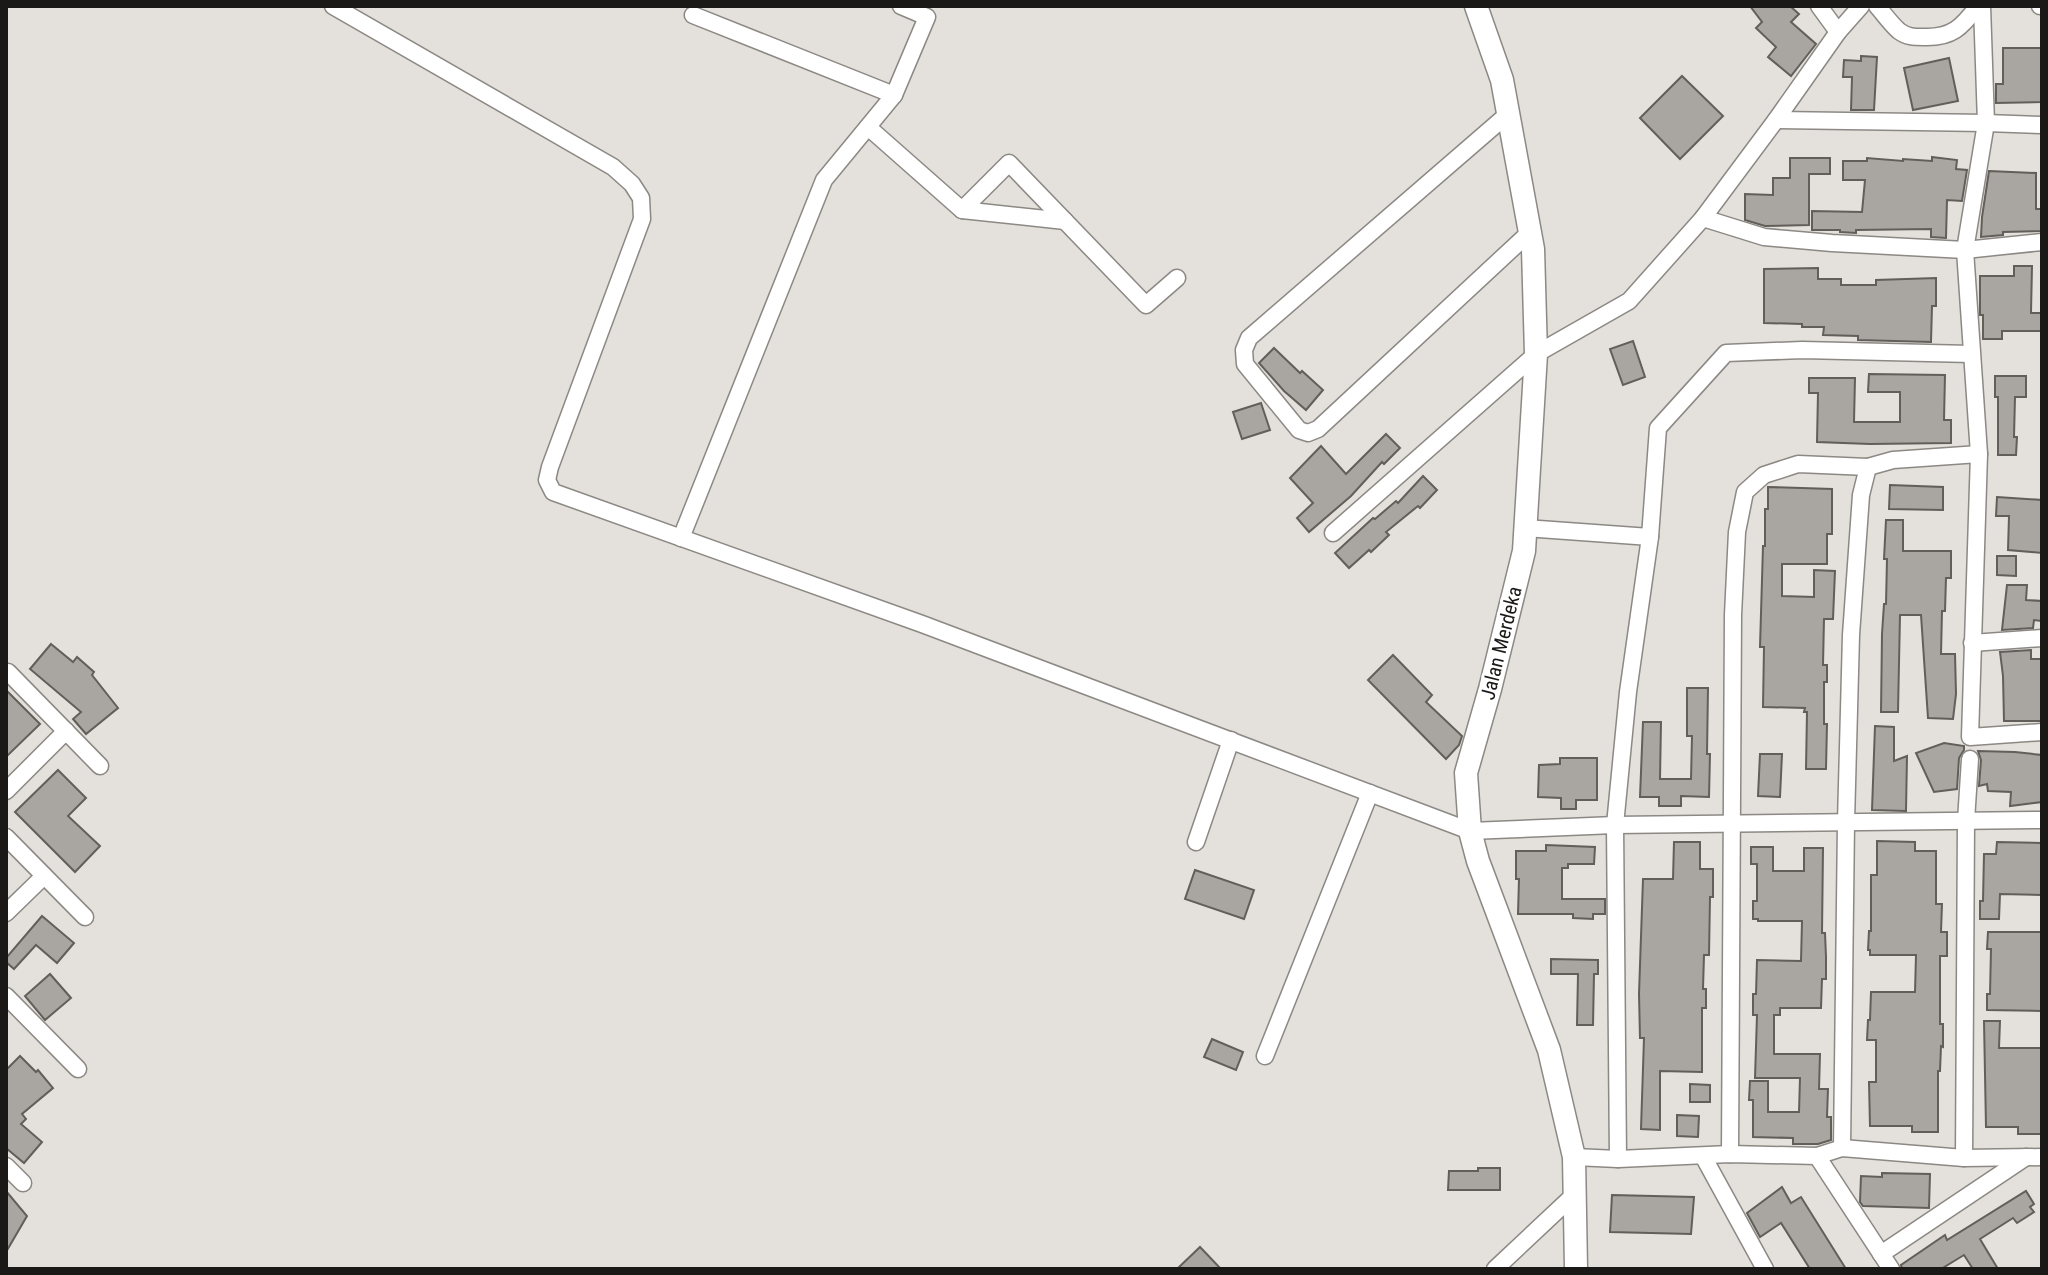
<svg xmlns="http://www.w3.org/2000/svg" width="2048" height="1275" font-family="'Roboto Condensed',sans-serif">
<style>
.building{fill:#a9a5a1;stroke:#625e5a;stroke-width:2}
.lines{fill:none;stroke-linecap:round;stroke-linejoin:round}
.street-casing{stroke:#8c8884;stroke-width:19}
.secondary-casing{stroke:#8c8884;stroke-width:25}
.street{stroke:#fff;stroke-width:16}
.secondary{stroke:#fff;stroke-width:22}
.labels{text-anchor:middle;stroke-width:6;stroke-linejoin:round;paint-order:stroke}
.street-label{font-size:20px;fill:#1b1917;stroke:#fff}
</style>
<rect width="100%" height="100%" fill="#e4e0db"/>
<g class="building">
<path d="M 1750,6 L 1790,6 L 1799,14 L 1791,22 L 1816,44 L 1791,76 L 1768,57 L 1776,47 L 1756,28 L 1762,22 Z"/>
<path d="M 2003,48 L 2042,48 L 2042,102 L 1996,103 L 1996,84 L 2003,84 Z"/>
<path d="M 1861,56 L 1877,57 L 1874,110 L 1851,110 L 1852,77 L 1843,77 L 1844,60 L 1861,61 Z"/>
<path d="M 1949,58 L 1958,101 L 1913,110 L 1904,68 Z"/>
<path d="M 1682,76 L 1723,116 L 1680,159 L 1640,118 Z"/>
<path d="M 1932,157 L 1957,160 L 1956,169 L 1967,170 L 1962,201 L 1947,200 L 1946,238 L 1931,237 L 1931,229 L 1856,230 L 1856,233 L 1840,232 L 1840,230 L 1812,230 L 1812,211 L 1862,212 L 1865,180 L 1843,180 L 1843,161 L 1867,161 L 1867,158 L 1903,161 L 1903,159 L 1932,161 Z"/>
<path d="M 1790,158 L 1830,158 L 1830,174 L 1809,174 L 1809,225 L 1765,226 L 1745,220 L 1745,194 L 1773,195 L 1773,178 L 1790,178 Z"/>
<path d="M 1989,171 L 2036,173 L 2036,209 L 2042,209 L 2041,231 L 2003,232 L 2003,235 L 1981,237 L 1982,217 Z"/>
<path d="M 2014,266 L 2032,266 L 2031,313 L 2042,313 L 2042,331 L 2002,331 L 2002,339 L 1983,339 L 1983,315 L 1980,315 L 1980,276 L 2014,276 Z"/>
<path d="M 1818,268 L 1818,279 L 1841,279 L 1841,285 L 1876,285 L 1876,280 L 1936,278 L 1936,306 L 1932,306 L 1931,342 L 1858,340 L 1858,336 L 1823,335 L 1824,327 L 1802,327 L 1802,324 L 1764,323 L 1764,269 Z"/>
<path d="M 1633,341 L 1645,377 L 1623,385 L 1610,349 Z"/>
<path d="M 1274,348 L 1300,373 L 1302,371 L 1323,390 L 1306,410 L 1284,391 L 1259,363 Z"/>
<path d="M 1869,374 L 1945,375 L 1944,420 L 1951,420 L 1951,443 L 1870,444 L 1817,442 L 1818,393 L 1809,393 L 1809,378 L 1855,378 L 1854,422 L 1900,422 L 1900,392 L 1868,392 Z"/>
<path d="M 1995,376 L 2026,376 L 2026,397 L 2015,397 L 2014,437 L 2017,437 L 2016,455 L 1998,455 L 1998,397 L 1995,397 Z"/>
<path d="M 1261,403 L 1270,430 L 1242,439 L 1233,412 Z"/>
<path d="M 1386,434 L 1400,448 L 1384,464 L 1382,462 L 1351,496 L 1309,532 L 1297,518 L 1313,503 L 1290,478 L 1321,446 L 1346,474 Z"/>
<path d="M 1423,476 L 1437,490 L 1420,508 L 1418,506 L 1386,532 L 1389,535 L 1371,552 L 1369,550 L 1349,568 L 1335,553 L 1373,518 L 1375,519 L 1396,501 L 1398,503 Z"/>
<path d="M 1890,485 L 1943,487 L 1943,510 L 1889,509 Z"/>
<path d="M 1768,487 L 1832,489 L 1832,534 L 1827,534 L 1827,564 L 1782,564 L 1782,596 L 1814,597 L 1814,570 L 1835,571 L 1833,619 L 1824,619 L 1823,665 L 1827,665 L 1827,682 L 1824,682 L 1824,724 L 1827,724 L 1826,769 L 1806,769 L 1807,712 L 1804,712 L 1805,708 L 1763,707 L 1764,647 L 1760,647 L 1763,546 L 1765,546 L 1765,509 L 1768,509 Z"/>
<path d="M 1997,497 L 2042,500 L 2042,553 L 2008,550 L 2009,516 L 1996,516 Z"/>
<path d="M 1886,520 L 1903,520 L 1903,551 L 1951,551 L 1951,578 L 1946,578 L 1945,611 L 1942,611 L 1941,654 L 1955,654 L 1956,694 L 1953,719 L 1928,718 L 1921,615 L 1900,615 L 1898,712 L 1881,712 L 1882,634 L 1884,604 L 1886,604 L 1887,559 L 1884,559 Z"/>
<path d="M 1997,556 L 2016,556 L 2016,576 L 1997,575 Z"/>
<path d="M 2007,585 L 2027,585 L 2026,600 L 2042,601 L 2042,621 L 2034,620 L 2033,628 L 2002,630 Z"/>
<path d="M 51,644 L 73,662 L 77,657 L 94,672 L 92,675 L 118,708 L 86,734 L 73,719 L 81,712 L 30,669 Z"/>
<path d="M 2031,650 L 2031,659 L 2042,659 L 2042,721 L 2004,721 L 2003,676 L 2000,652 Z"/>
<path d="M 1393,655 L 1432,695 L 1426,702 L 1462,736 L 1459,745 L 1446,759 L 1368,680 Z"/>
<path d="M 1687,688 L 1708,688 L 1707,754 L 1710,754 L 1709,797 L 1681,796 L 1681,806 L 1659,806 L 1659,797 L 1640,797 L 1643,722 L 1661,722 L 1660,779 L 1691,779 L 1692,736 L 1687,736 Z"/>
<path d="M 6,690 L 40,724 L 6,757 Z"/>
<path d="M 1875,726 L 1894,727 L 1894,761 L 1907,756 L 1906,811 L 1872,810 Z"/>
<path d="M 1944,743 L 1964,746 L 1964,750 L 1959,758 L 1957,789 L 1934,792 L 1916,753 Z"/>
<path d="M 1978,751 L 2015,752 L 2042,755 L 2042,802 L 2010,806 L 2011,792 L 1988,791 L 1987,784 L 1979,786 L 1981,760 Z"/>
<path d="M 1760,754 L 1782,754 L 1780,797 L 1758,796 Z"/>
<path d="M 1560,758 L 1597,758 L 1597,800 L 1576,800 L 1576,809 L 1561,809 L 1561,798 L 1538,797 L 1539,765 L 1560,764 Z"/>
<path d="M 58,770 L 86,798 L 68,816 L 100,846 L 75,872 L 15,812 Z"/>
<path d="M 1877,841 L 1915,842 L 1915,851 L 1936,851 L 1936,904 L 1942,904 L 1941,932 L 1947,932 L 1947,956 L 1940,956 L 1940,1024 L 1943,1024 L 1943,1047 L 1941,1046 L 1940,1071 L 1938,1071 L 1938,1132 L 1912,1132 L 1912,1126 L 1870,1126 L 1869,1082 L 1876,1082 L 1876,1040 L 1867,1040 L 1868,1020 L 1870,1020 L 1871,992 L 1915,992 L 1916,955 L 1870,955 L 1870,950 L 1868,950 L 1869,931 L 1871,931 L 1871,875 L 1877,875 Z"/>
<path d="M 1674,842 L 1700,842 L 1700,869 L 1713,869 L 1713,897 L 1710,897 L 1709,955 L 1704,955 L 1703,989 L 1706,989 L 1706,1008 L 1702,1008 L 1702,1072 L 1660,1071 L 1660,1130 L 1641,1129 L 1644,1038 L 1640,1038 L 1639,994 L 1643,879 L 1673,879 Z"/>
<path d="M 1997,842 L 2042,843 L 2042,895 L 2000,894 L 1999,919 L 1980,919 L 1980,901 L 1983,901 L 1984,854 L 1996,854 Z"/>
<path d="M 1546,845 L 1595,847 L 1594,864 L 1568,864 L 1568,868 L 1562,868 L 1562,899 L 1605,899 L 1605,914 L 1593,914 L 1593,919 L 1573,918 L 1573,914 L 1518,914 L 1519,879 L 1516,879 L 1516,851 L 1546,851 Z"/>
<path d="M 1751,847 L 1773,847 L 1773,871 L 1804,871 L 1804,848 L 1823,848 L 1822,933 L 1825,933 L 1826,957 L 1826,979 L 1822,979 L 1821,1008 L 1780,1008 L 1780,1015 L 1774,1015 L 1774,1054 L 1820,1054 L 1819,1089 L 1828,1089 L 1827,1117 L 1831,1117 L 1831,1140 L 1818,1144 L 1793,1144 L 1793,1138 L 1753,1137 L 1753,1100 L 1749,1100 L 1750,1081 L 1768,1081 L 1768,1112 L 1799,1112 L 1800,1078 L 1755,1078 L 1757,1015 L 1753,1015 L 1753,994 L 1756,994 L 1757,960 L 1801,961 L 1802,921 L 1758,921 L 1758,919 L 1753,919 L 1753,901 L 1757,901 L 1757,864 L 1751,864 Z"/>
<path d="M 1195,870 L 1254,890 L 1244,919 L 1185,899 Z"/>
<path d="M 42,916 L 74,943 L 57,963 L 36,945 L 14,969 L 6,962 L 6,958 Z"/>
<path d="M 1988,932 L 2042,932 L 2042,1011 L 1987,1010 L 1987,994 L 1990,994 L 1991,949 L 1987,949 Z"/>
<path d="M 1551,959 L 1598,960 L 1598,974 L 1594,974 L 1593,1025 L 1577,1025 L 1578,974 L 1551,974 Z"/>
<path d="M 50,974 L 71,998 L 45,1020 L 25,996 Z"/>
<path d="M 1984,1021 L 2000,1021 L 1999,1048 L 2042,1048 L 2042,1134 L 2018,1134 L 2018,1127 L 1986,1127 Z"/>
<path d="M 1212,1039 L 1243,1052 L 1236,1070 L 1204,1057 Z"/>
<path d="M 20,1056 L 36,1072 L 38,1070 L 53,1088 L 22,1114 L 26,1119 L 21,1124 L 42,1142 L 24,1163 L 6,1148 L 6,1070 Z"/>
<path d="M 1690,1084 L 1710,1085 L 1710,1102 L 1690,1102 Z"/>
<path d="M 1677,1115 L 1699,1116 L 1698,1137 L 1677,1136 Z"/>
<path d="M 1478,1168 L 1500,1168 L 1500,1190 L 1448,1190 L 1449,1171 L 1478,1171 Z"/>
<path d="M 1882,1173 L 1930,1174 L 1929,1208 L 1863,1206 L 1860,1202 L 1861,1176 L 1882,1177 Z"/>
<path d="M 1782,1187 L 1791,1203 L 1801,1197 L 1846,1269 L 1810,1269 L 1781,1223 L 1760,1237 L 1747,1213 Z"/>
<path d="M 6,1191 L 27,1216 L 6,1252 Z"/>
<path d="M 2026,1191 L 2034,1204 L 2030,1207 L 2034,1212 L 2017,1223 L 2013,1218 L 1980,1239 L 1998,1269 L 1973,1269 L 1964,1255 L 1941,1269 L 1902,1269 L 1901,1265 L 1945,1235 L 1947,1240 Z"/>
<path d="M 1612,1195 L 1694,1197 L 1691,1234 L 1610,1232 Z"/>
<path d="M 1200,1247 L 1221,1269 L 1177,1269 Z"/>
</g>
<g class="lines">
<defs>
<g id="street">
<path d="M 333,6 L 613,167 L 632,184 L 641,198 L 642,219 L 550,467 L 547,480 L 553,492 L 922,624 L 1470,831 L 1615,825 L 2042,820"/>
<path d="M 1819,6 L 1838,32"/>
<path d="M 1877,6 C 1884,14 1891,24 1899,31 C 1907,37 1914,37 1924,37 C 1952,38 1962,27 1978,6"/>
<path d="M 1982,6 L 1986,123 L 1965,250 L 1979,454 L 1970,737 L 2042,732"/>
<path d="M 2040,6 L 2042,6"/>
<path d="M 693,15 L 894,95"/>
<path d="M 1508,114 L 1249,338 L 1244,350 L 1245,364 L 1299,430 L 1308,433 L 1318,429 L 1530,232"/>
<path d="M 1776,120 L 1986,123 L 2042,125"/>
<path d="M 868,127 L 962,210 L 1009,163 L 1146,305 L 1177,278"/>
<path d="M 962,210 L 1065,221"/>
<path d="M 1703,218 L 1764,237 L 1832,243 L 1965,250 L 2042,242"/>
<path d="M 1525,528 L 1650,537"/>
<path d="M 1333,533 L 1536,354 L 1629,301 L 1703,218 L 1776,120 L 1838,32 L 1861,6"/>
<path d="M 681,538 L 824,180 L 894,95 L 927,17 L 901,6"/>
<path d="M 1972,643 L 2042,638"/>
<path d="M 8,672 L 100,766"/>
<path d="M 6,791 L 66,731"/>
<path d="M 6,837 L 85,917"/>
<path d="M 1196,842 L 1231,740"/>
<path d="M 6,913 L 44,876"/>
<path d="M 6,996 L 78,1069"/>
<path d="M 1265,1056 L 1370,793"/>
<path d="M 1842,1148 L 1846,822 L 1851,635 L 1861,495 L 1868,467 L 1893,460 L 1979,454"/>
<path d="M 1730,1154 L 1733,615 L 1737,532 L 1745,492 L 1764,475 L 1798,464 L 1868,467"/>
<path d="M 1703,1156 L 1765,1269"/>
<path d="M 1817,1156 L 1891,1269"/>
<path d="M 1574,1157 L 1618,1159 L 1730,1154 L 1817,1156 L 1842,1148 L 1964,1158 L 2042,1157"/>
<path d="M 1964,1158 L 1966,821 L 1970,759"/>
<path d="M 1618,1159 L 1615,825 L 1628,692 L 1650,537 L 1658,428 L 1726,353 L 1802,350 L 1971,354"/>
<path d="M 6,1166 L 23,1183"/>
<path d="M 1881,1254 L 2026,1157"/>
<path d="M 1495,1269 L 1576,1193"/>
</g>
<path id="secondary" d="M 1476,6 L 1502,80 L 1533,249 L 1536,354 L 1524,551 L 1490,689 L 1466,773 L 1470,831 L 1478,861 L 1549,1050 L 1574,1157 L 1576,1269"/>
</defs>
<use href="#street" class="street-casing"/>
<use href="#secondary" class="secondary-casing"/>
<use href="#street" class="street"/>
<use href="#secondary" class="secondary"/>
</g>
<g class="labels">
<g class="street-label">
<text transform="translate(1501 643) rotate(-76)" y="7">Jalan Merdeka</text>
</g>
</g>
<rect width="2048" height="1275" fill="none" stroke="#1b1917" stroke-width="16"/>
</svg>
